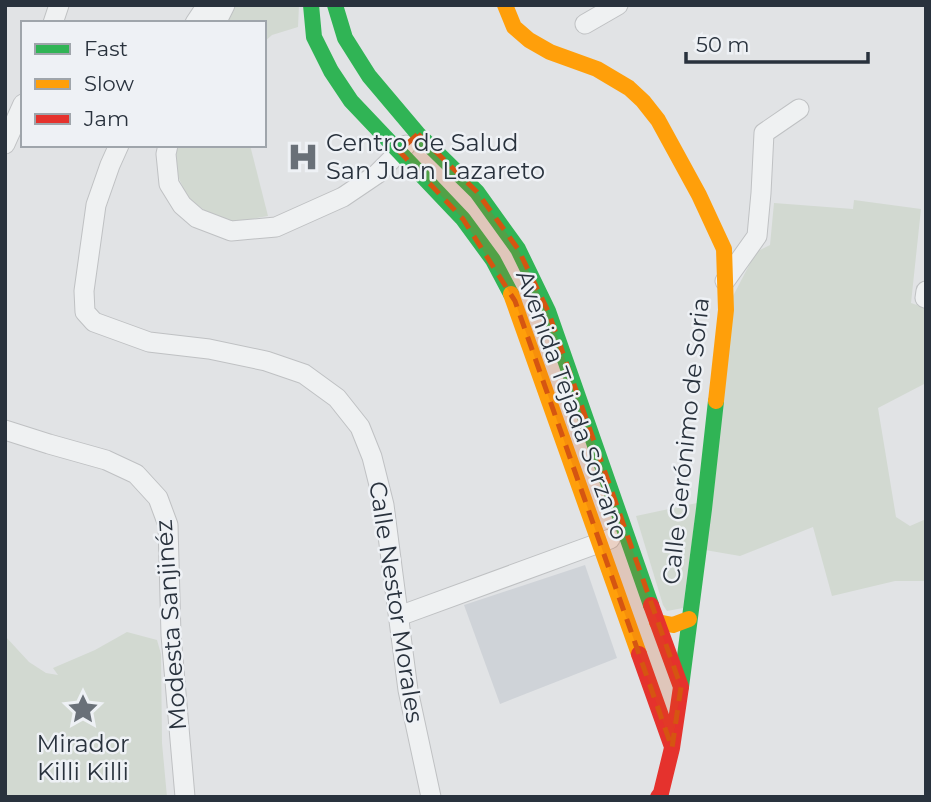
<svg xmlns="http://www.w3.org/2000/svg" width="931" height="802" font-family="Montserrat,sans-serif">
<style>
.built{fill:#cfd3d8}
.green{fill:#d2d9d1}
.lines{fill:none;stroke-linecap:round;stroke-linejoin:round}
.street-casing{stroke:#bfc1c3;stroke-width:21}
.street{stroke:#eff1f2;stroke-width:19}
.fast{stroke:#30b455;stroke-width:16}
.slow{stroke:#ff9f0a;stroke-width:16}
.jam{stroke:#e5322d;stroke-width:16}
.marked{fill:#d55511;fill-opacity:0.2;stroke:#d55511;stroke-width:5;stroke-dasharray:14 9;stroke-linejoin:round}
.labels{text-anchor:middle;stroke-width:5;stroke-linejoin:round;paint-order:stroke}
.poi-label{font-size:24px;fill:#29323d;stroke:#eef1f5;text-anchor:start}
.street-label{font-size:24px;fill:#29323d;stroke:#eef1f5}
</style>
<rect width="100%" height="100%" fill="#e1e3e5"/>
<path class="built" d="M 585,565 L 617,658 L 500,704 L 464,605 Z"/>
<g class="green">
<path d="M 235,5 L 299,5 L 298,27 L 272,35 L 264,42 L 264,23 L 225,23 Z"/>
<path d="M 177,145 L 250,145 L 268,216 L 235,222 L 208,213 L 187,197 L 175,169 Z"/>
<path d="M 854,200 L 921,209 L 911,303 L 926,308 L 926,383 L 878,408 L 896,517 L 910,526 L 926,519 L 926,581 L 895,581 L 832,596 L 813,527 L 740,556 L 705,550 L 733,296 L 756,252 L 770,245 L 774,203 L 853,209 Z"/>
<path d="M 697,503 L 683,608 L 667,611 L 663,605 L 636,516 Z"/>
<path d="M 127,632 L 157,640 L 161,654 L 162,743 L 167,797 L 5,797 L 5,636 L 29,662 L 46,673 L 58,675 L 53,668 L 95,650 Z"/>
</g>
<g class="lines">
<defs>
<g id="street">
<path d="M 53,23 L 59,5"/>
<path d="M 195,23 L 207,5"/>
<path d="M 216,23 L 225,5"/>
<path d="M 585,24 L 618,5"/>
<path d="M 5,144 L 23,104"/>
<path d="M 119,145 L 110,165 L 96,205 L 84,291 L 85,312 L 94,322 L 149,342 L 209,349 L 266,361 L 304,374 L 337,398 L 360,427 L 372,457 L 384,505 L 408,690 L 431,797"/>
<path d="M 168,145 L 166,154 L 169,184 L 182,205 L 197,218 L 231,231 L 276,227 L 343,197 L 377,174 L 406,145"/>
<path d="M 725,281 L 757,236 L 761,193 L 764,133 L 799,109"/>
<path d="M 925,298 L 926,291"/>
<path d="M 5,430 L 49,444 L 106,460 L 136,474 L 158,498 L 168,525 L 171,635 L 185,797"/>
<path d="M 399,616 L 610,539"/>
</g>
</defs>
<use href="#street" class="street-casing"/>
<use href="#street" class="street"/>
<g class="fast">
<path d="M 311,5 L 314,37 L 331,71 L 351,101 L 463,219 L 493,260 L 511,294"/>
<path d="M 335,5 L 345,38 L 369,76 L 418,134 L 477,192 L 518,249 L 548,311 L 651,605"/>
<path d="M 681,687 L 704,509 L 716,401"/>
</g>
<g class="slow">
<path d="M 505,5 L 514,27 L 529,40 L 550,52 L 597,69 L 629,88 L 643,101 L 658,120 L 699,195 L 724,249 L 726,310 L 716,401"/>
<path d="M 511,294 L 639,654"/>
<path d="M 657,622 L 673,625 L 689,619"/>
</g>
<g class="jam">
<path d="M 651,605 L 681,687 L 672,748 L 661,793 L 658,797"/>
<path d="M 639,654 L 671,744"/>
</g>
</g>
<path class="marked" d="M 418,134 L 477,192 L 518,249 L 548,311 L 681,687 L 672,748 L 515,301 L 463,219 L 399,151 Z"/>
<defs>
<symbol id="hospital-bare" viewBox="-9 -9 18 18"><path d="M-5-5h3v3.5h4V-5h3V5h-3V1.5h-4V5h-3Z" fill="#697078" stroke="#eef1f5" stroke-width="2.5" paint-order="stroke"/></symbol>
<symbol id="sight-bare" viewBox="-9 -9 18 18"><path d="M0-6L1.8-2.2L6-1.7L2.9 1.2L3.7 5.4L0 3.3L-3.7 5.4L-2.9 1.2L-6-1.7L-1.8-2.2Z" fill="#697078" stroke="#eef1f5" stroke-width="2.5" paint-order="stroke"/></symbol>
</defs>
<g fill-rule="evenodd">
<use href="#hospital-bare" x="281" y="135" width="44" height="44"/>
<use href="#sight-bare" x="61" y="687" width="44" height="44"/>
</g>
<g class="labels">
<g class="poi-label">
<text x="326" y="151">Centro de Salud<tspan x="326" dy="28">San Juan Lazareto</tspan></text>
<text x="83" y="752" text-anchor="middle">Mirador<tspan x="83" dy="28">Killi Killi</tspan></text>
</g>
<g class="street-label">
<text transform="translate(572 405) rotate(70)" y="8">Avenida Tejada Sorzano</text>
<text transform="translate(686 441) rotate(-84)" y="8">Calle Gerónimo de Soria</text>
<text transform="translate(396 602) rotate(81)" y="8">Calle Nestor Morales</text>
<text transform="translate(171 625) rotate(-94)" y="8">Modesta Sanjinéz</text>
</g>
</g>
<rect width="931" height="802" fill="none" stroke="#29323d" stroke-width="14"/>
<rect x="21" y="21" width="245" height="126" fill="#eef1f5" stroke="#9fa5ab" stroke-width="2"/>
<rect x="35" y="44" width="35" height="10" fill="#30b455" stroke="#9fa5ab" stroke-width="2"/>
<text x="84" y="56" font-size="21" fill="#29323d">Fast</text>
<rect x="35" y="79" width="35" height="10" fill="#ff9f0a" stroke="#9fa5ab" stroke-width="2"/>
<text x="84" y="91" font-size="21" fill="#29323d">Slow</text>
<rect x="35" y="114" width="35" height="10" fill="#e5322d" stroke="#9fa5ab" stroke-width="2"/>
<text x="84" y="126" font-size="21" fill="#29323d">Jam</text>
<path d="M686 52v10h182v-10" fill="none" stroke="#29323d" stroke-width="3.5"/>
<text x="696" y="52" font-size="21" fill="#29323d" stroke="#eef1f5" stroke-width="5" paint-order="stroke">50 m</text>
</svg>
